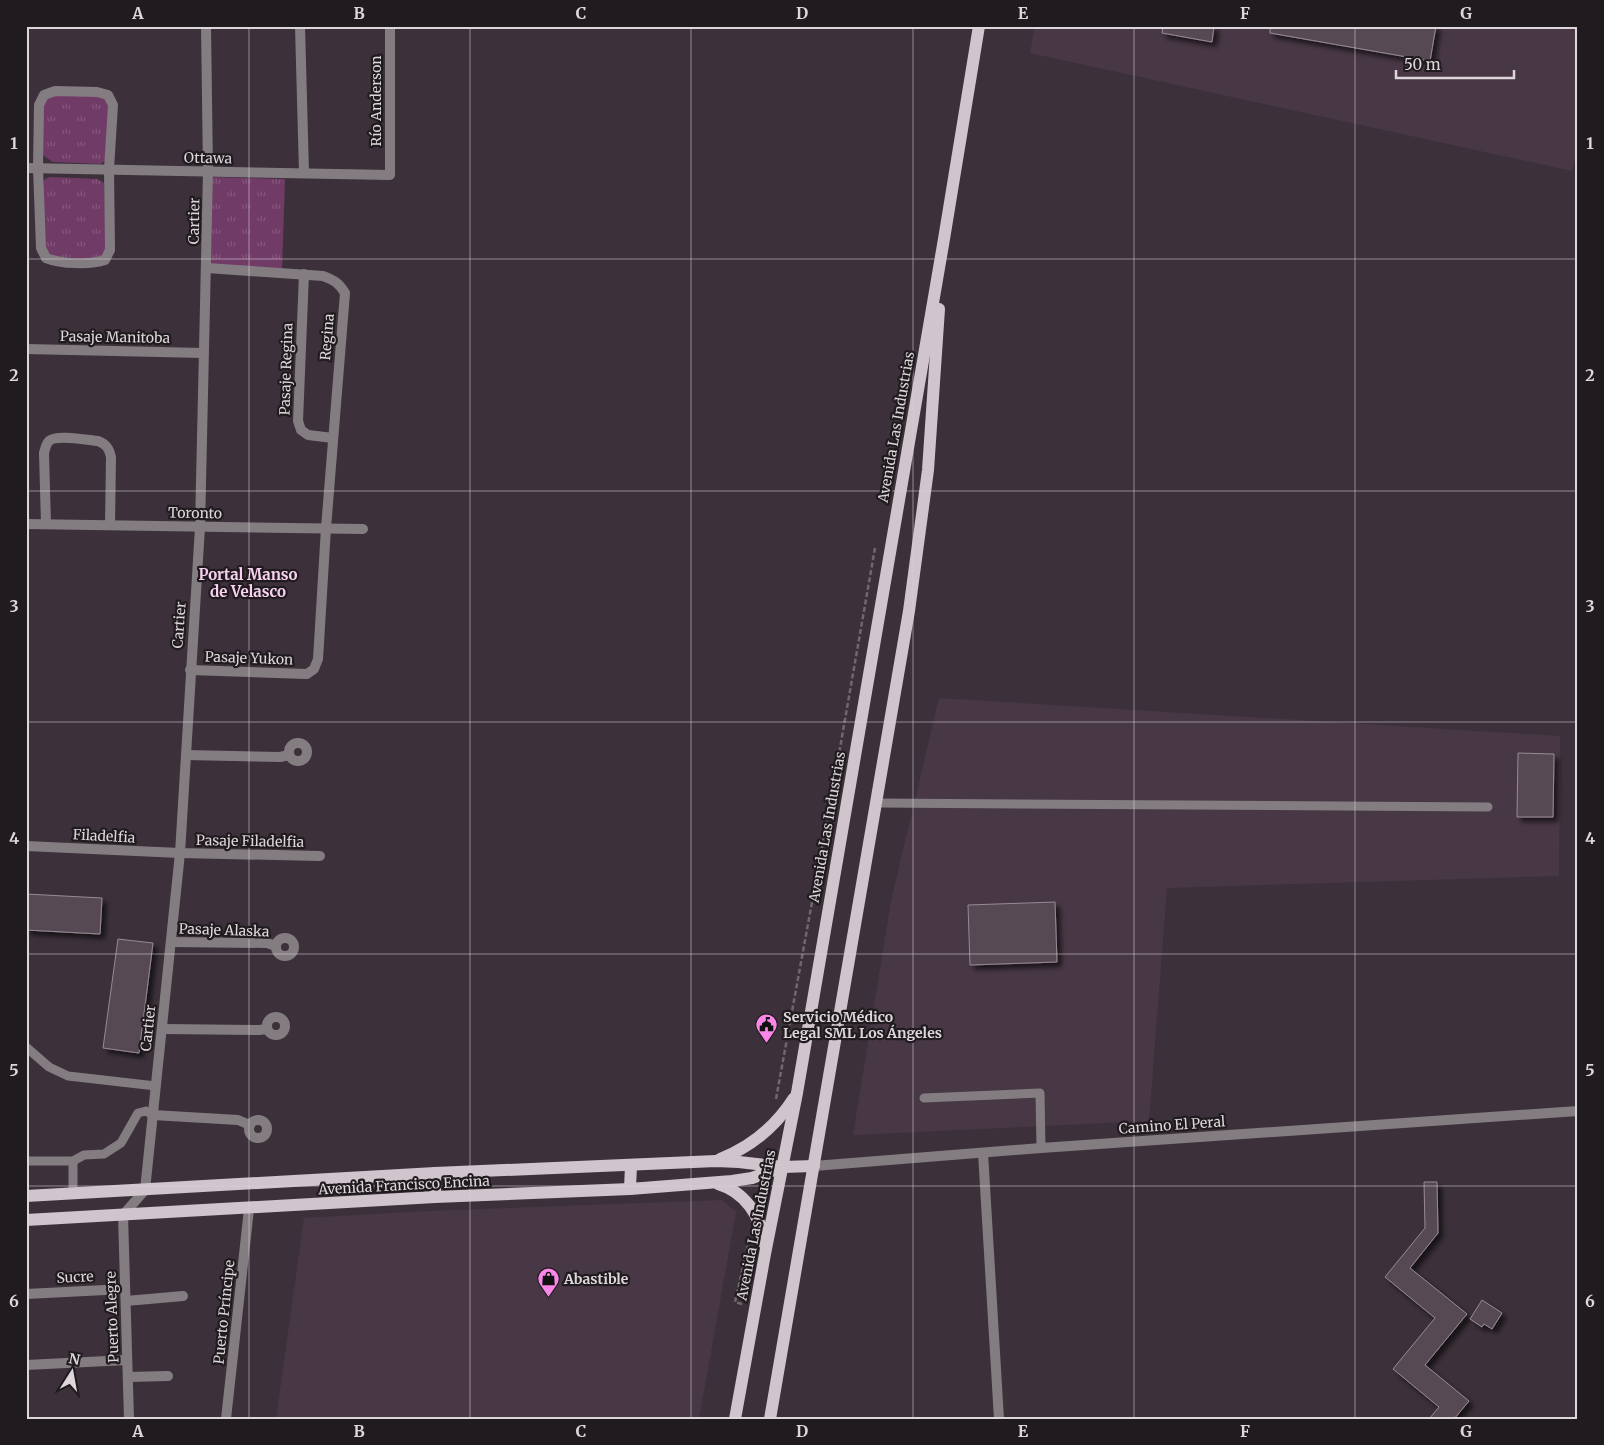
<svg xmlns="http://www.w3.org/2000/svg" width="1604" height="1445" font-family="Merriweather,serif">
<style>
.built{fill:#483845}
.grass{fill:url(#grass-tufts)}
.building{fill:#564a53;stroke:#978a94;filter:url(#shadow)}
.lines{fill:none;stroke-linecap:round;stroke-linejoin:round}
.path{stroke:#71686f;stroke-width:2.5;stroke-dasharray:5 2.5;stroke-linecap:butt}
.service{stroke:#837d81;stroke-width:9}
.minor{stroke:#837d81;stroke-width:10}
.tertiary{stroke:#837d81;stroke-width:10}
.primary{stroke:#d0c4cd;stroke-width:12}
.grid{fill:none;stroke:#ddd6db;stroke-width:1;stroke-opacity:0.55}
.labels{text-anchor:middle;stroke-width:4.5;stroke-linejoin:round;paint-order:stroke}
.street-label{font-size:14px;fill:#ddd6db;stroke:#201b1f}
.poi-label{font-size:14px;font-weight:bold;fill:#ddd6db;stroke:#201b1f;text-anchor:start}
.neighbourhood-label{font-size:15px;font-weight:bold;fill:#fad2f1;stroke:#201b1f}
.neatline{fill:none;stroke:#ddd6db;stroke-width:2}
.grid-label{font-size:16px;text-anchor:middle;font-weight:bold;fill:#ddd6db}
</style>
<defs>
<pattern id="grass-tufts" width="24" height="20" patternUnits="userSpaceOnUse" patternTransform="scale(1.25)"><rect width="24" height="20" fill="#713b68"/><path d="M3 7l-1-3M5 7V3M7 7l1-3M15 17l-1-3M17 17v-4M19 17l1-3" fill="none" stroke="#85577d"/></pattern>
<filter id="shadow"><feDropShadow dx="4.5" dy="4.5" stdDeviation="2.5" flood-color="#0009"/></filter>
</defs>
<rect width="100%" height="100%" fill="#3c313a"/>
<g class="built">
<path d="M 1035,26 L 1578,26 L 1578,147 L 1572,171 L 1030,53 Z"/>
<path d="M 939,698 L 1560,736 L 1559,876 L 1167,888 L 1149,1121 L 853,1135 L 891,901 Z"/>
<path d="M 722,1200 L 736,1212 L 699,1419 L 276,1419 L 304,1218 L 427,1211 Z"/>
</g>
<g class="grass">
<path d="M 48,95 L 102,96 L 109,103 L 105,161 L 100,164 L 53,162 L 44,156 L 42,152 L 43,106 Z"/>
<path d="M 50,177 L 97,179 L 104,183 L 106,252 L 98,259 L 54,257 L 51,257 L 45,250 L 43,183 L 45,179 Z"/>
<path d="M 211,177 L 285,179 L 282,269 L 210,264 Z"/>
</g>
<g class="building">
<path d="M 1163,26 L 1214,26 L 1212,42 L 1162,33 Z"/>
<path d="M 1270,26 L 1436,26 L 1430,61 L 1270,33 Z"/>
<path d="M 1518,753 L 1554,754 L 1553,817 L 1517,817 Z"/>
<path d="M 26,894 L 102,898 L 100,934 L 26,930 Z"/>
<path d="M 1055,902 L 1057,962 L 970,965 L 968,905 Z"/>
<path d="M 118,939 L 153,943 L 139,1053 L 103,1048 Z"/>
<path d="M 1424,1182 L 1437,1182 L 1438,1233 L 1410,1268 L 1467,1314 L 1425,1365 L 1469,1401 L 1454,1419 L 1429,1419 L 1439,1407 L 1393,1369 L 1435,1318 L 1385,1277 L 1425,1228 Z"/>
<path d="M 1482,1300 L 1502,1313 L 1492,1329 L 1484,1324 L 1482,1327 L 1470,1319 Z"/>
</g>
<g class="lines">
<g class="path">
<path d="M 776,1099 L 836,771 L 875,548"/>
<path d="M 742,1304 L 735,1302 L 749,1241"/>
</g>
<g class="service">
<path d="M 877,803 L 1488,807"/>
<path d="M 26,1047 L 49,1067 L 68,1076 L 156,1086"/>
<path d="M 924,1098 L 1040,1093 L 1041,1148"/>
<path d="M 28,1161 L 73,1161 L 73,1194"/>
<path d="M 73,1161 L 84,1155 L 104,1154 L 121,1143 L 138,1113 L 146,1111 L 153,1115"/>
</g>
<g class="minor">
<path d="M 300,26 L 304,173"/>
<path d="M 55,91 L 97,92 L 108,95 L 113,105 L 109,169 L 110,250 L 105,260 C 90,265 61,264 46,258 L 41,248 L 38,168 L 39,105 L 44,95 Z"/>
<path d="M 26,168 L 390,175 L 390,26"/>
<path d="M 304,274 L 298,421 L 301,430 L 308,435 L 333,438"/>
<path d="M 26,349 L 203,353"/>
<path d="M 26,524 L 363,529"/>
<path d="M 46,524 L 44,453 C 45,449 46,444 49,441 C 56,434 87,440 98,441 C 106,444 109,448 111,457 L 110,525"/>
<path d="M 190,670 L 307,674 L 314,669 L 318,659 L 326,528 L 345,293 C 339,283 334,280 323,276 L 207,268"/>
<circle cx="298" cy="752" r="9"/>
<path d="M 186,755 L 280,757 L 289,755"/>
<path d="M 26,846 L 180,853 L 320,856"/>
<circle cx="285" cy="947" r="9"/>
<path d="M 171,942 L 267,943 L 276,946"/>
<circle cx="276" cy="1026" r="9"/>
<path d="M 162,1029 L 259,1030 L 267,1029"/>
<path d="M 153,1115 L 238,1120 L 250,1125"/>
<circle cx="258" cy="1129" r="9"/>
<path d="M 983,1153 L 999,1419"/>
<path d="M 26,1294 L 125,1289"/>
<path d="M 126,1301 L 183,1296"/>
<path d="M 26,1365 L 127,1360"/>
<path d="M 128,1377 L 168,1376"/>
<path d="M 129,1419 L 123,1215 L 145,1190 L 180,853 L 200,527 L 208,171 L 206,26"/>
<path d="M 226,1419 L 249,1209"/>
</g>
<path class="tertiary" d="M 814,1166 L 1041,1148 L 1578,1111"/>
<g class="primary">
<path d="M 720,1159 C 751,1147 776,1126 794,1098"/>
<path d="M 435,1173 L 435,1197"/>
<path d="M 718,1184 C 745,1192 761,1216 764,1243"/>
<path d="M 630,1189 L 631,1165"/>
<path d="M 26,1196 L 435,1173 L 716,1161 L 739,1162 L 782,1167 L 814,1166"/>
<path d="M 26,1220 L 435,1197 L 630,1189 L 732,1181 L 752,1178 L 780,1168"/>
<path d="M 735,1419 L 765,1254 L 797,1093 L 944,239 L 979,26"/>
<path d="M 770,1419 L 909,611 L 928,470 L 939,309"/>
</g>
</g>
<path class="grid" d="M 249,26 L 249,1419M 470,26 L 470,1419M 691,26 L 691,1419M 913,26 L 913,1419M 1134,26 L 1134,1419M 1355,26 L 1355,1419M 26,259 L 1578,259M 26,491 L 1578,491M 26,722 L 1578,722M 26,954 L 1578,954M 26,1186 L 1578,1186"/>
<defs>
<symbol id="civic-pin" viewBox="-11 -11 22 30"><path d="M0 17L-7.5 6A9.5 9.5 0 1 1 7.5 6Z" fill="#fa87e7" stroke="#201b1f"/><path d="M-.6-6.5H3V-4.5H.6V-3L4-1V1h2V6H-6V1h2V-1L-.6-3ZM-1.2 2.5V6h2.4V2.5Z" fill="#111"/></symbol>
<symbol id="shop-pin" viewBox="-11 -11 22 30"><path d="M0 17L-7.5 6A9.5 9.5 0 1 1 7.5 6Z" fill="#fa87e7" stroke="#201b1f"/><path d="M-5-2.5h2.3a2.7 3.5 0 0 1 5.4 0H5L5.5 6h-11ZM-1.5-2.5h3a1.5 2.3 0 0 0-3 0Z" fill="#111"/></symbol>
</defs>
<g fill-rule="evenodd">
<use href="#civic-pin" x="754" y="1012" width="25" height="34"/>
<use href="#shop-pin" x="536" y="1266" width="25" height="34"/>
</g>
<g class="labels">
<g class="street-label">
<text transform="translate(376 101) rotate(-90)" y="5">Río Anderson</text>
<text transform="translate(208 158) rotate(1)" y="5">Ottawa</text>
<text transform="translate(194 221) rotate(-89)" y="5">Cartier</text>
<text transform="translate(115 337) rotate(1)" y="5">Pasaje Manitoba</text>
<text transform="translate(327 337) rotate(-85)" y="5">Regina</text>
<text transform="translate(286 369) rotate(-88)" y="5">Pasaje Regina</text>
<text transform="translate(896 427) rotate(-80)" y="5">Avenida Las Industrias</text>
<text transform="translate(195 513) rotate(1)" y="5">Toronto</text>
<text transform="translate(179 625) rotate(-86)" y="5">Cartier</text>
<text transform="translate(249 658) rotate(2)" y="5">Pasaje Yukon</text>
<text transform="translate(827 827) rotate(-80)" y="5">Avenida Las Industrias</text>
<text transform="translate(104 836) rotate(3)" y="5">Filadelfia</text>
<text transform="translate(250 841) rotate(1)" y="5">Pasaje Filadelfia</text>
<text transform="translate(224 930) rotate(2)" y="5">Pasaje Alaska</text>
<text transform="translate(148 1028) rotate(-84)" y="5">Cartier</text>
<text transform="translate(1172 1125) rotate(-4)" y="5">Camino El Peral</text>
<text transform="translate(404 1185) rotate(-3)" y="5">Avenida Francisco Encina</text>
<text transform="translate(756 1225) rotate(-79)" y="5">Avenida Las Industrias</text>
<text transform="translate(75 1277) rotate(-3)" y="5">Sucre</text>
<text transform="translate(224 1312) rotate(-84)" y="5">Puerto Príncipe</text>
<text transform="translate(112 1317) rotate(-92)" y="5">Puerto Alegre</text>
</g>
<g class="poi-label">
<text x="783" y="1022">Servicio Médico<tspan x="783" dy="16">Legal SML Los Ángeles</tspan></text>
<text x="564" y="1284">Abastible</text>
</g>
<g class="neighbourhood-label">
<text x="248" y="580">Portal Manso<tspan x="248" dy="17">de Velasco</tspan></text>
</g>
</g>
<rect width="1604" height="1445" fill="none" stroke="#201b1f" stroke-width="55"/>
<g transform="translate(72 1372) rotate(11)" stroke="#201b1f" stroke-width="4" paint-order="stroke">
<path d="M0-4L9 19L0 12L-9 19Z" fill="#ddd6db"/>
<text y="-8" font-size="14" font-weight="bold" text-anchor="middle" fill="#ddd6db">N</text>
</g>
<path d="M1396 70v8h118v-8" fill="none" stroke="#ddd6db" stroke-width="2.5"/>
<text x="1404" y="70" font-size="15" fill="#ddd6db" stroke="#201b1f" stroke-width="4" paint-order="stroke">50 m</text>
<rect x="28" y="28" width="1548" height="1390" class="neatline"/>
<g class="grid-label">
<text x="138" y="19">A</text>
<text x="359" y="19">B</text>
<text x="581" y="19">C</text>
<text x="802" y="19">D</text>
<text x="1023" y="19">E</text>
<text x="1245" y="19">F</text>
<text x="1466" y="19">G</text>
<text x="14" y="149">1</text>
<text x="1590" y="149">1</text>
<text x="14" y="381">2</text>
<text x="1590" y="381">2</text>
<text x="14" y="612">3</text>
<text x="1590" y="612">3</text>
<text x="14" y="844">4</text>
<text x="1590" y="844">4</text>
<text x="14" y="1076">5</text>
<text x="1590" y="1076">5</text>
<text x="14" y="1307">6</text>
<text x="1590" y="1307">6</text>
<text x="138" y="1437">A</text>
<text x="359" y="1437">B</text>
<text x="581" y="1437">C</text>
<text x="802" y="1437">D</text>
<text x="1023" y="1437">E</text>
<text x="1245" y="1437">F</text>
<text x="1466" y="1437">G</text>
</g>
</svg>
